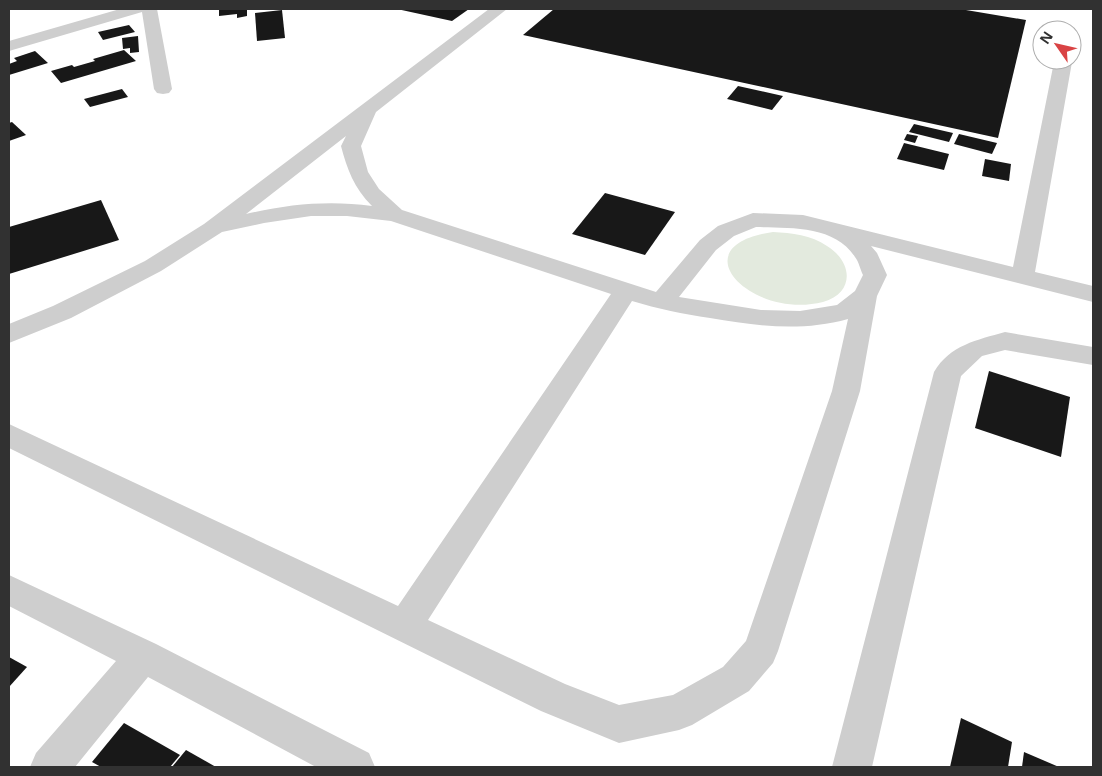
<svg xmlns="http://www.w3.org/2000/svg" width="1102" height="776" font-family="'Open Sans',sans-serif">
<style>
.green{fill:#e3eade}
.building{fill:#181818}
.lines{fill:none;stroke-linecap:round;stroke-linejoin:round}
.minor{fill:#cecece;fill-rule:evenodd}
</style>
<rect width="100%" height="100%" fill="#fff"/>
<path class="green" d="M 773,232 C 792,233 811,235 827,246 C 853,262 855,293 823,302 C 752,320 677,246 773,232 Z"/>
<g class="building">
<path d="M 219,9 L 247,9 L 247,16 L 237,18 L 237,14 L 219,16 Z"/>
<path d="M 397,9 L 469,9 L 452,21 Z"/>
<path d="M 554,9 L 960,9 L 1026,20 L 998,138 L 523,35 Z"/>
<path d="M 282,10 L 285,38 L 257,41 L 255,13 Z"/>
<path d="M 129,25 L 135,32 L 103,40 L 98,32 Z"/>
<path d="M 138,36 L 139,52 L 130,53 L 130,48 L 123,49 L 122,38 Z"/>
<path d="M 124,50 L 136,61 L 61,83 L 51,71 L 72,65 L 74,67 L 95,61 L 93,59 Z"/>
<path d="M 35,51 L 48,63 L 9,75 L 9,64 L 17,61 L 14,58 Z"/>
<path d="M 738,86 L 783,96 L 772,110 L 727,99 Z"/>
<path d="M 122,89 L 128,97 L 90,107 L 84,99 Z"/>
<path d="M 12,122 L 26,135 L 9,141 L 9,123 Z"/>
<path d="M 914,124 L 953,133 L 949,142 L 909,132 Z"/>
<path d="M 907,134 L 918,136 L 915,143 L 904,140 Z"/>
<path d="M 959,134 L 997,143 L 992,154 L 954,144 Z"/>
<path d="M 904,143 L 949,154 L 944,170 L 897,159 Z"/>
<path d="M 985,159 L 1011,164 L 1009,181 L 982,176 Z"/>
<path d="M 605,193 L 675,212 L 645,255 L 572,234 Z"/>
<path d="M 101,200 L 119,240 L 9,274 L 9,227 Z"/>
<path d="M 989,371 L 1070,397 L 1061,457 L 975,428 Z"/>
<path d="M 9,657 L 27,667 L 9,687 Z"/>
<path d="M 961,718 L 1012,742 L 1008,767 L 950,767 Z"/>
<path d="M 124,723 L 180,755 L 170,767 L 101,767 L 92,762 Z"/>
<path d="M 186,750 L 216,767 L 172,767 Z"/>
<path d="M 1024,752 L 1059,767 L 1022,767 Z"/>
</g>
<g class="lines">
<g class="minor">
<path d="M 120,9 L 157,9 L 172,89 L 169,93 L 163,94 L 157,93 L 154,89 L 142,12 L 9,51 L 9,41 Z"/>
<path d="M 489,9 L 507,9 L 376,112 L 361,146 L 368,172 L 379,189 L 402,210 L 656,292 L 700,240 L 718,226 L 753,213 L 803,215 L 1013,267 L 1054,62 L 1056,60 L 1070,60 L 1072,62 L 1035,272 L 1093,286 L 1093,302 L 871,246 L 877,253 L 887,275 L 877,296 L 860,391 L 778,651 L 773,663 L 749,691 L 692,725 L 679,730 L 619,743 L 541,711 L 9,448 L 9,424 L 398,606 L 611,294 L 391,221 L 347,216 L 311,216 L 264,223 L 222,232 L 161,271 L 71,318 L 9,343 L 9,324 L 53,306 L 145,261 L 204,224 ZM 346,136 L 341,146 C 347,169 354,188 372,206 C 329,200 288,204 246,214 ZM 756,227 C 789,228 835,225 855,257 C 859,262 860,269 863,275 L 855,291 L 837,305 L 800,311 L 761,310 L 679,297 L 716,250 L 734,236 ZM 632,301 C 658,309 683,314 710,318 C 757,326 801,332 848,319 L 832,391 L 746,641 L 723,667 L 673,695 L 619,705 L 565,684 L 428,620 Z"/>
<path d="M 1005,332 L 1093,347 L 1093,365 L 1005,350 L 982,356 L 961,376 L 872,767 L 832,767 L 934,372 C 950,345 977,340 1005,332 Z"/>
<path d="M 9,575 L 156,644 L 369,753 L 375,767 L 316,767 L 148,677 L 75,767 L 30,767 L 36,753 L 116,661 L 9,606 Z"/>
</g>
</g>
<rect width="1102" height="776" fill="none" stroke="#313131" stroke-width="20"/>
<g transform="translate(1057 45) rotate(304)"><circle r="24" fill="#ffffff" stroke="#adadad"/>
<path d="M0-4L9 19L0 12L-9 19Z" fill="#d94344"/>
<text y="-8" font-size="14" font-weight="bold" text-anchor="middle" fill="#313131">N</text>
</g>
</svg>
